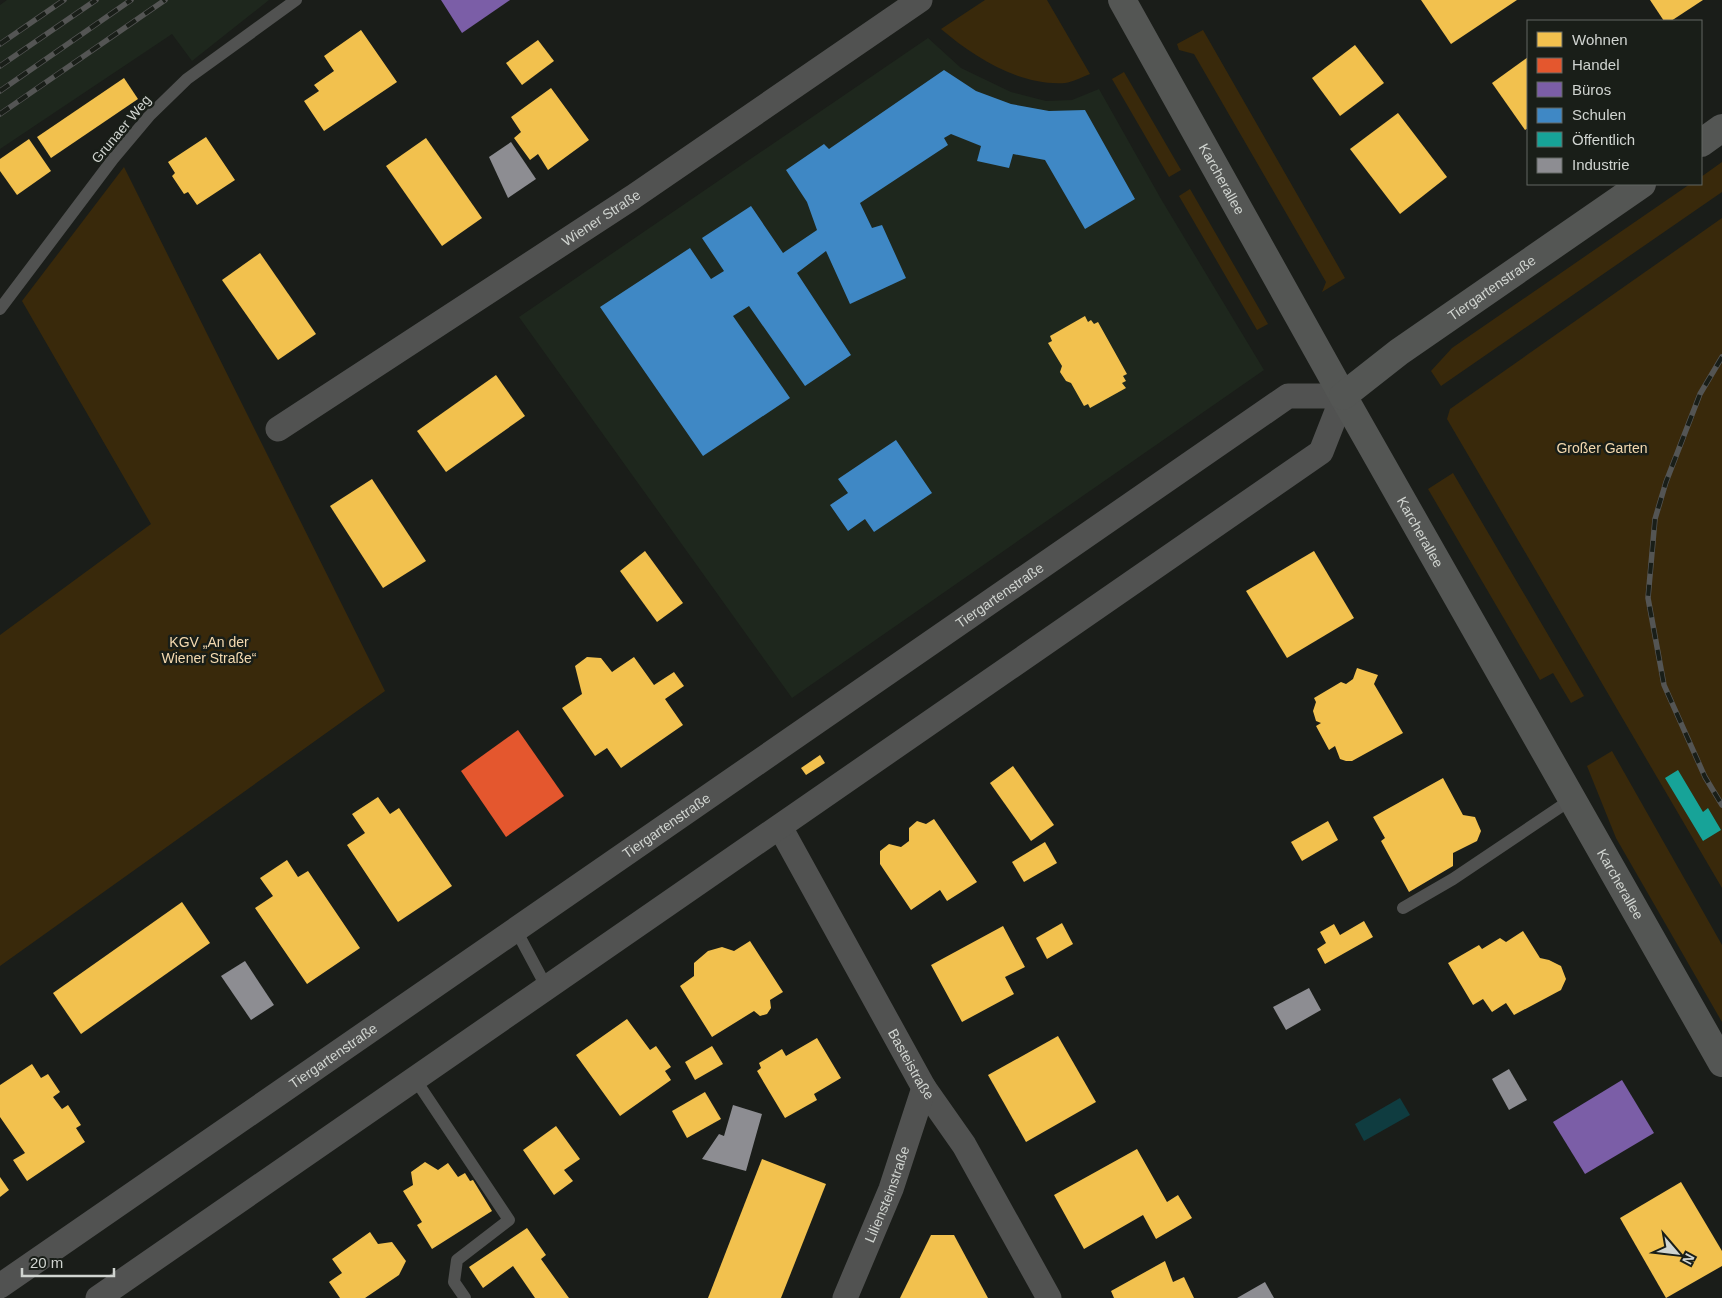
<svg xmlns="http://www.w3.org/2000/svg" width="1722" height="1298" font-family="Helvetica,sans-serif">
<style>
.built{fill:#1e271d}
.green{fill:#39290b}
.water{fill:#0f3c40}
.homes{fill:#f2c14e}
.shops{fill:#e4572e}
.offices{fill:#7b5ea7}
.schools{fill:#3f88c5}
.public{fill:#17a398}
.industry{fill:#8d8d92}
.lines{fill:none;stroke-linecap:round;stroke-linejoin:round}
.lane{stroke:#515251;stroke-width:12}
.street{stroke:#515251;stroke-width:25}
.secondary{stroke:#545654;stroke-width:28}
.rail-casing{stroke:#545554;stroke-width:5.5}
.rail{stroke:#191e18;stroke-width:4;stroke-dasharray:11;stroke-linecap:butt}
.labels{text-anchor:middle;stroke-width:5;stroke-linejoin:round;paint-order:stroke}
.street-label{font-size:14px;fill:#d0d4d0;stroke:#191e18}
.park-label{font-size:14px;fill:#f5dab0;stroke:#191e18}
</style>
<rect width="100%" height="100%" fill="#1a1d19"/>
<g class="built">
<path d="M 7,0 L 269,0 L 192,61 L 172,34 L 0,149 L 0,5 Z"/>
<path d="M 928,38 L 961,68 L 1011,92 L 1046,101 L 1072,100 L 1099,89 L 1161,199 L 1264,370 L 792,698 L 519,317 Z"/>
</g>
<g class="green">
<path d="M 985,0 L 1047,0 L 1090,74 C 1082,77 1073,82 1065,83 C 1019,86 974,57 941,29 Z"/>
<path d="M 1203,30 L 1345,278 L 1322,292 L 1326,282 L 1194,54 L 1179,50 L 1177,44 Z"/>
<path d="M 1124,72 L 1181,170 L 1169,177 L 1112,79 Z"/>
<path d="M 1722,162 L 1722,192 L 1441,386 L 1431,371 L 1452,348 L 1690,184 L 1701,184 L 1701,177 Z"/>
<path d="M 124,167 L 385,691 L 0,966 L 0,635 L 151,524 L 22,301 Z"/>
<path d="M 1190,189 L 1268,324 L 1257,330 L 1179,196 Z"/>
<path d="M 1722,218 L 1722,888 L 1447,419 L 1450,409 Z"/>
<path d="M 1453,473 L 1584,696 L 1571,703 L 1553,673 L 1540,680 L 1428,489 Z"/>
<path d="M 1612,751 L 1722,945 L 1722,1022 L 1616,838 L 1587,766 Z"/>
</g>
<path class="water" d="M 1400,1098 L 1410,1115 L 1364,1141 L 1355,1124 Z"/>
<g class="homes">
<path d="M 1421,0 L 1517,0 L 1451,44 Z"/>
<path d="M 1650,0 L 1703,0 L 1671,21 L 1664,21 Z"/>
<path d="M 361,30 L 397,82 L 324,131 L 304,101 L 319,91 L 314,85 L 334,71 L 324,56 Z"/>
<path d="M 538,40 L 554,61 L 522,85 L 506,63 Z"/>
<path d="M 1355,45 L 1384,83 L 1340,116 L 1312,78 Z"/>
<path d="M 1528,57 L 1528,128 L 1525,130 L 1492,83 Z"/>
<path d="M 124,78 L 138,99 L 51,158 L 37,137 Z"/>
<path d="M 551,88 L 589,140 L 548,170 L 538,154 L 530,160 L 514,138 L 521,132 L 511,117 Z"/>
<path d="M 1398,113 L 1447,177 L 1400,214 L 1350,149 Z"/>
<path d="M 206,137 L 235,180 L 197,205 L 188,192 L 184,194 L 172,176 L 175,173 L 168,162 Z"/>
<path d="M 426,138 L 482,218 L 442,246 L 386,166 Z"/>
<path d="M 29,139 L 51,171 L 17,195 L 0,171 L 0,159 Z"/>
<path d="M 260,253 L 316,334 L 278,360 L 222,280 Z"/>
<path d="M 1085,316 L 1088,322 L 1091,320 L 1094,324 L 1098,322 L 1127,374 L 1123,376 L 1126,381 L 1122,383 L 1126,388 L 1090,408 L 1088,404 L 1084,406 L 1071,383 L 1066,381 L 1060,372 L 1062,366 L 1048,343 L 1052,341 L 1050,336 Z"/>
<path d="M 496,375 L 525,416 L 446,472 L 417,431 Z"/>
<path d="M 372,479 L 426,561 L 383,588 L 330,506 Z"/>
<path d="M 645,551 L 683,603 L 657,622 L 620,571 Z"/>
<path d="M 1314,551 L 1354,618 L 1287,658 L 1246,591 Z"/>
<path d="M 587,657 L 601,658 L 612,672 L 634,657 L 654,685 L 674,672 L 684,686 L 665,699 L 683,725 L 621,768 L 607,748 L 595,756 L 562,708 L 582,694 L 575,666 Z"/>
<path d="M 1357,668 L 1378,675 L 1374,684 L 1403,733 L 1352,761 L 1346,761 L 1340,759 L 1335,746 L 1329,750 L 1316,726 L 1321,723 L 1316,721 L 1313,711 L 1316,702 L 1314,698 L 1341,682 L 1346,684 L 1353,679 Z"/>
<path d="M 820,755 L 825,763 L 806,775 L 801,768 Z"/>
<path d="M 1013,766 L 1054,825 L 1031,841 L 990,783 Z"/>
<path d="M 1443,778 L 1463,815 L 1475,817 L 1481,831 L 1477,841 L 1453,853 L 1453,866 L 1409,892 L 1381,841 L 1385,838 L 1373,817 Z"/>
<path d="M 378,797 L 390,814 L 399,808 L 452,886 L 398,922 L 347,845 L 365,833 L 352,814 Z"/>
<path d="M 934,819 L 977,882 L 947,901 L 940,890 L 911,910 L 880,864 L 880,851 L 889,844 L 901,847 L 909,841 L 909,828 L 917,821 L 926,824 Z"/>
<path d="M 1328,821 L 1338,840 L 1302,861 L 1291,842 Z"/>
<path d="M 1045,842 L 1057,863 L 1024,882 L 1012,862 Z"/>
<path d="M 287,860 L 298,877 L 308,871 L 360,948 L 307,984 L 255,908 L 273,896 L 260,878 Z"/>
<path d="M 182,902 L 210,943 L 81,1034 L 53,993 Z"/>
<path d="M 1364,921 L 1373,937 L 1325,964 L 1317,949 L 1326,943 L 1320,932 L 1334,924 L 1340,935 Z"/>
<path d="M 1062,923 L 1073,944 L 1047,959 L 1036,938 Z"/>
<path d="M 1003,926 L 1025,967 L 1005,977 L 1014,994 L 962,1022 L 931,965 Z"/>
<path d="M 1523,931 L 1540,958 L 1549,960 L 1561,966 L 1566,979 L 1561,990 L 1514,1015 L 1506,1003 L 1492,1012 L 1483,999 L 1473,1005 L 1448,963 L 1479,945 L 1482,949 L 1500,938 L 1506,942 Z"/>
<path d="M 750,941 L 783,992 L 770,1000 L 771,1008 L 767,1014 L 760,1016 L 754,1011 L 712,1037 L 680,986 L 694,976 L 694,963 L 708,951 L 722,947 L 734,951 Z"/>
<path d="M 627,1019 L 650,1050 L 656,1046 L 671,1067 L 665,1071 L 671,1080 L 620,1116 L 576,1055 Z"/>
<path d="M 1058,1036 L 1096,1102 L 1026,1142 L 988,1075 Z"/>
<path d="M 817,1038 L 841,1078 L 814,1094 L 817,1100 L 785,1118 L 757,1071 L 761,1068 L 759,1063 L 782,1049 L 786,1056 Z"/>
<path d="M 712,1046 L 723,1064 L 695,1080 L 685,1062 Z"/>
<path d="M 32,1064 L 41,1078 L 48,1074 L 60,1092 L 53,1097 L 62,1109 L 68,1105 L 81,1125 L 76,1128 L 85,1142 L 27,1181 L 13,1160 L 25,1153 L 0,1117 L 0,1085 Z"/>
<path d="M 705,1092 L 721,1119 L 687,1138 L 672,1111 Z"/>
<path d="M 556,1126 L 580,1159 L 564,1170 L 573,1181 L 554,1195 L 523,1150 Z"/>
<path d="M 1137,1149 L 1167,1202 L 1178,1195 L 1192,1218 L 1156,1239 L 1143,1215 L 1084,1249 L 1054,1195 Z"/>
<path d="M 762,1159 L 826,1184 L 781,1298 L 708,1298 Z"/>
<path d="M 425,1162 L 438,1170 L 448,1163 L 458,1177 L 465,1173 L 470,1181 L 473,1180 L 492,1211 L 432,1249 L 417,1225 L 422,1222 L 403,1191 L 413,1185 L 411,1172 Z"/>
<path d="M 0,1177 L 9,1190 L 0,1197 Z"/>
<path d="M 1681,1182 L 1722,1251 L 1722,1266 L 1666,1298 L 1620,1218 Z"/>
<path d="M 527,1228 L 546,1255 L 541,1259 L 569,1298 L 535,1298 L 513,1266 L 483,1288 L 469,1267 Z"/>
<path d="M 370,1232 L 378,1244 L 392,1242 L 406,1261 L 399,1275 L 365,1298 L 340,1298 L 329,1282 L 342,1273 L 332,1259 Z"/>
<path d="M 931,1235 L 954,1235 L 988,1298 L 900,1298 Z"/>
<path d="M 1165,1261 L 1173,1282 L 1184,1277 L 1194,1298 L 1114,1298 L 1111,1291 Z"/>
</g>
<path class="shops" d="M 518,730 L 564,796 L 506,837 L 461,771 Z"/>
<g class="offices">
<path d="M 441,0 L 510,0 L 462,33 Z"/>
<path d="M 1622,1080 L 1654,1133 L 1585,1174 L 1553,1122 Z"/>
</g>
<g class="schools">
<path d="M 944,70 L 976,91 L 1011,104 L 1049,111 L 1085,110 L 1135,199 L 1085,229 L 1045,160 L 1013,154 L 1009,168 L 977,161 L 981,146 L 951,134 L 944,138 L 948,145 L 860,203 L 872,228 L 882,225 L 906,278 L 850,304 L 826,251 L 797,273 L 851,355 L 805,386 L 749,306 L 733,316 L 790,398 L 703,456 L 600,307 L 690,248 L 711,279 L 724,271 L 702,238 L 751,206 L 783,253 L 817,230 L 807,202 L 786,170 L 824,144 L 829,149 Z"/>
<path d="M 896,440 L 932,493 L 874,532 L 865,519 L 848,531 L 830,505 L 848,493 L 838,479 Z"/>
</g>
<path class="public" d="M 1678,770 L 1703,812 L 1708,808 L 1721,830 L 1703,841 L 1665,778 Z"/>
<g class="industry">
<path d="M 511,142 L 536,179 L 508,198 L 489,157 Z"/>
<path d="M 245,961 L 274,1005 L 251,1020 L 221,976 Z"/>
<path d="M 1309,988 L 1321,1010 L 1286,1030 L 1273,1007 Z"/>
<path d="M 1509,1069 L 1527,1100 L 1509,1110 L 1492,1079 Z"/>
<path d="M 733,1105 L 762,1114 L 746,1171 L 702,1159 L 719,1134 L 724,1136 Z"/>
<path d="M 1265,1282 L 1274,1298 L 1237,1298 Z"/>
</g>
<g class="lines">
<g class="lane">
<path d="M 0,309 L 113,159 L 150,115 L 187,79 L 296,0"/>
<path d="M 1403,908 L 1453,879 L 1572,799"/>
<path d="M 516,930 L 547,988"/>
<path d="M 415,1079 L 509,1220 L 457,1260 L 454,1282 L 465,1298"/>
</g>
<g class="street">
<path id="s1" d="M 278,429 L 633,197 L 920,0"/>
<path id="s2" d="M 780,827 L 924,1088 L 964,1145 L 1049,1298"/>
<path id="s3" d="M 0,1286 L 1288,396 L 1343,396 L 1321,452 L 98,1298"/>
<path id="s4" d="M 845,1298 L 891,1189 L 924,1088"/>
</g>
<g class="secondary">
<path id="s5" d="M 1122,0 L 1343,396 L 1722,1063"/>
<path d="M 1701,143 L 1722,128"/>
<path id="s6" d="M 1343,396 L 1399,352 L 1642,184"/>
</g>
<defs>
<g id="rail">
<path d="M 0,44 L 64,0"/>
<path d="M 0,66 L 96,0"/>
<path d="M 0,91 L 131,0"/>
<path d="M 0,114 L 165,0"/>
<path d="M 1722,357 L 1700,394 L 1666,482 L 1655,519 L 1648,598 L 1664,685 L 1705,777 L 1722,805"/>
</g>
</defs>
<use href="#rail" class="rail-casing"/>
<use href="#rail" class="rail"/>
</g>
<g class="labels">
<g class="street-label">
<text transform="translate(121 129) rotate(-50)" y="5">Grunaer Weg</text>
<text dy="5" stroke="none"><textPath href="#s5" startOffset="205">Karcherallee</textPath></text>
<text dy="5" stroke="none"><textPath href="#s1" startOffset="386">Wiener Straße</textPath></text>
<text dy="5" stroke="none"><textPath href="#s6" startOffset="184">Tiergartenstraße</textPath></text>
<text dy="5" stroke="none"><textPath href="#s5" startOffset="610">Karcherallee</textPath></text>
<text dy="5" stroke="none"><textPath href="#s3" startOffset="1215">Tiergartenstraße</textPath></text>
<text dy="5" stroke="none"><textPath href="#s3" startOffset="810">Tiergartenstraße</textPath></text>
<text dy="5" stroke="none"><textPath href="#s5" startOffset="1015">Karcherallee</textPath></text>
<text dy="5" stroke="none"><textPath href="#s3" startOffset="405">Tiergartenstraße</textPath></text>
<text dy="5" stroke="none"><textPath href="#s2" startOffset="271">Basteistraße</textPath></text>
<text dy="5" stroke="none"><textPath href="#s4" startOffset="112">Liliensteinstraße</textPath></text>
</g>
<g class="park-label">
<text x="1602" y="453">Großer Garten</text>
<text x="209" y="647">KGV „An der<tspan x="209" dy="16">Wiener Straße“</tspan></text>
</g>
</g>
<rect x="1527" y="20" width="175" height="165" fill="#191e18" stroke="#626762"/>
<rect x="1537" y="32" width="25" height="15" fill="#f2c14e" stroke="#626762"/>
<text x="1572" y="45" font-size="15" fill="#d0d4d0">Wohnen</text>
<rect x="1537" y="58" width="25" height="15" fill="#e4572e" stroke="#626762"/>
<text x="1572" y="70" font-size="15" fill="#d0d4d0">Handel</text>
<rect x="1537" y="82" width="25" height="15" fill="#7b5ea7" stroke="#626762"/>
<text x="1572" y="95" font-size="15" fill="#d0d4d0">Büros</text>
<rect x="1537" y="108" width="25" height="15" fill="#3f88c5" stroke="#626762"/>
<text x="1572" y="120" font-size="15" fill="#d0d4d0">Schulen</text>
<rect x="1537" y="132" width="25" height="15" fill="#17a398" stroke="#626762"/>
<text x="1572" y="145" font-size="15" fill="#d0d4d0">Öffentlich</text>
<rect x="1537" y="158" width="25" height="15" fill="#8d8d92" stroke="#626762"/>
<text x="1572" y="170" font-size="15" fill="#d0d4d0">Industrie</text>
<g transform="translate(1677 1253) rotate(118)" stroke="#191e18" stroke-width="4" paint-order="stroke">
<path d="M0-4L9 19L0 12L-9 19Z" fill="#d0d4d0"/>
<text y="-8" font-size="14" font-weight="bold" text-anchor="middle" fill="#d0d4d0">N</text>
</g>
<path d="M22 1268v8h92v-8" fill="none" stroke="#d0d4d0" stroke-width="2.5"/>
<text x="30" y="1268" font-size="15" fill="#d0d4d0" stroke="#191e18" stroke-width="4" paint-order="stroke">20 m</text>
</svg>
